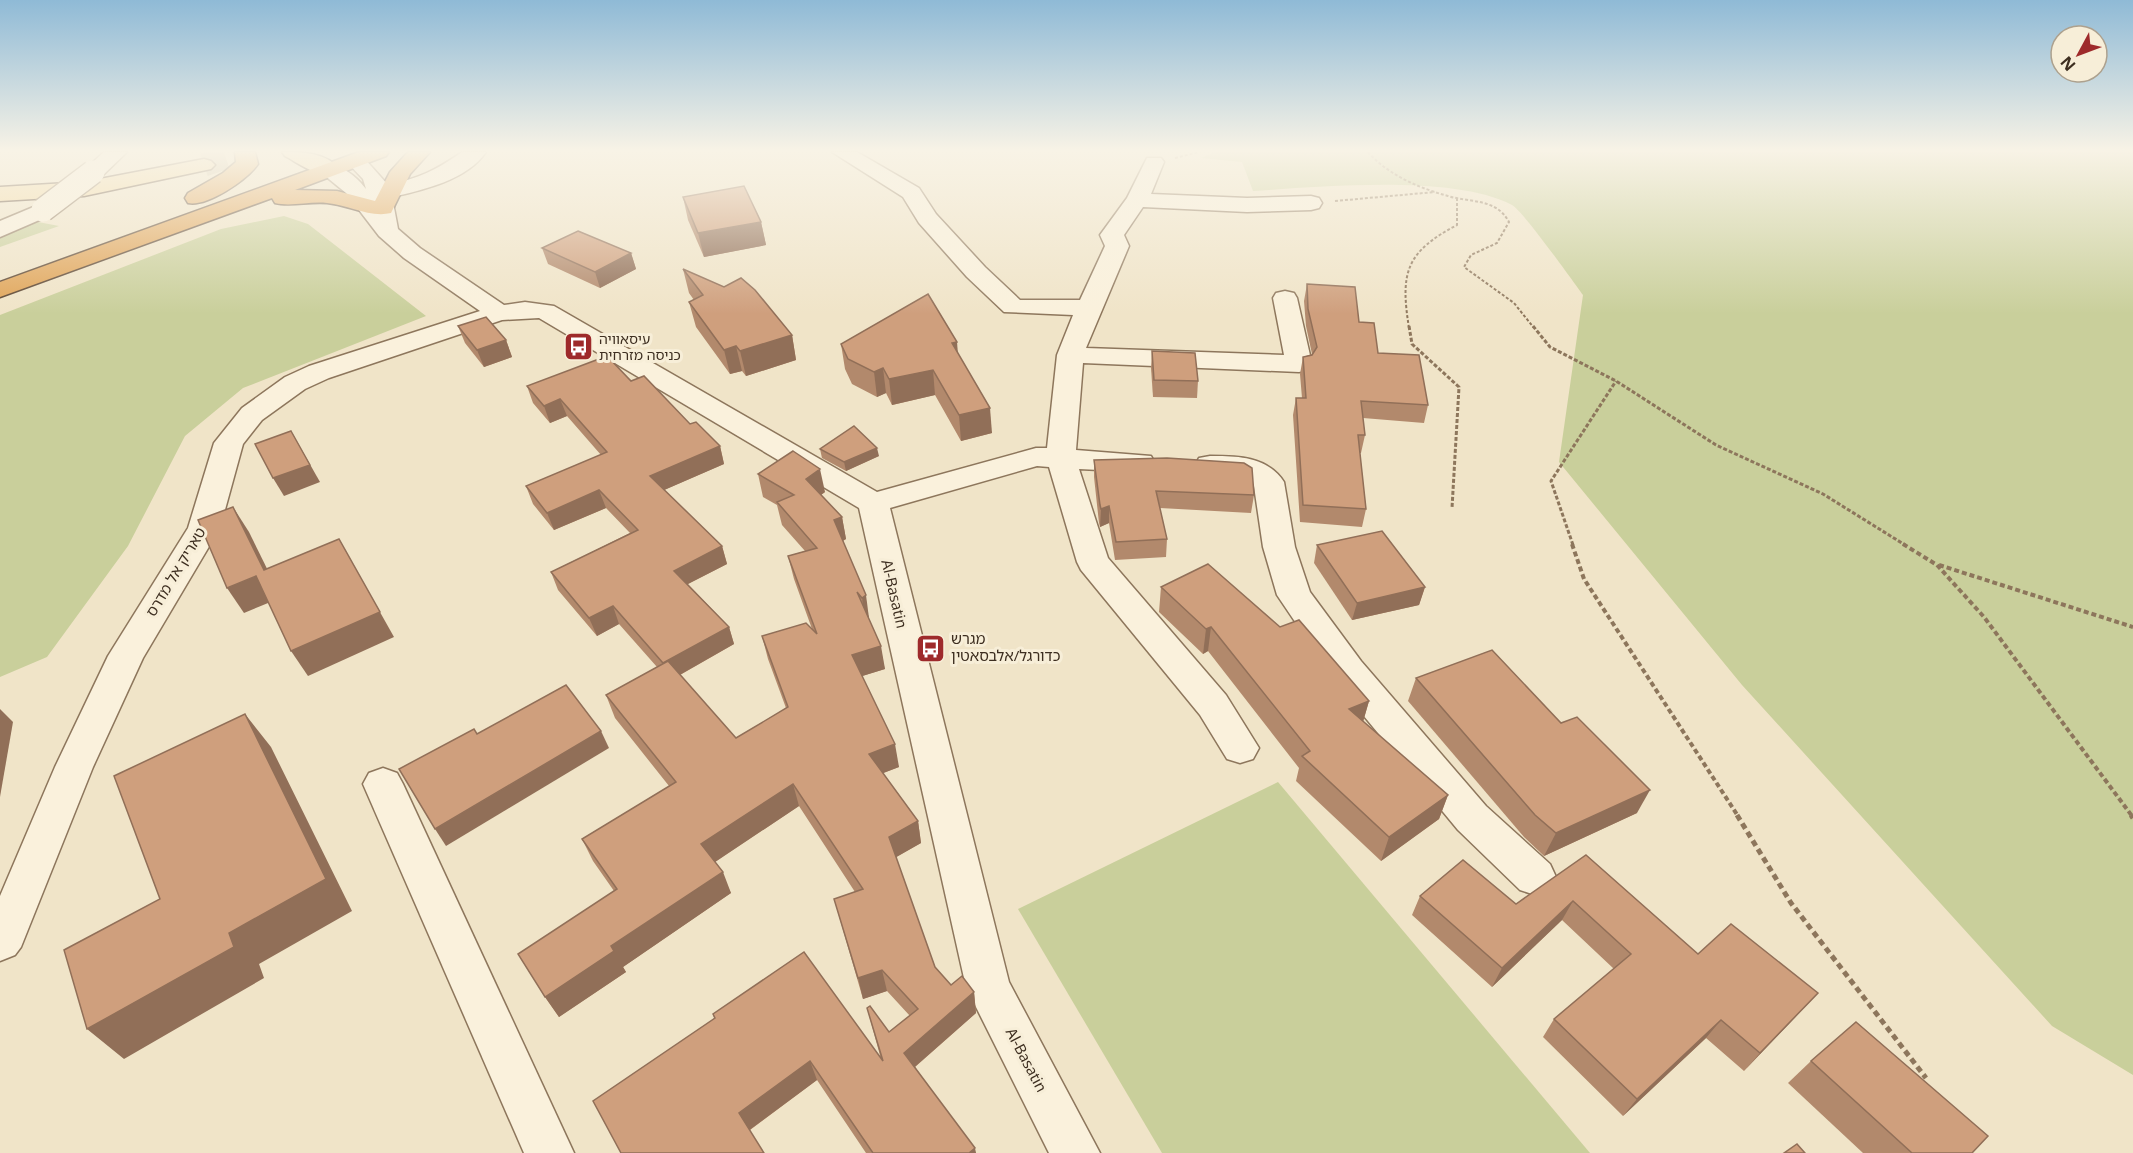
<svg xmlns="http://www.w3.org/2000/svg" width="2133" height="1153" font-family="Georgia,'Noto Sans Hebrew',serif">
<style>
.green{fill:#c9cf9b}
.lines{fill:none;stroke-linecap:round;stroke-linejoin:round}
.major-tunnel{stroke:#ccc0a6;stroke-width:23;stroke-dasharray:23 11;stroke-linecap:butt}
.minor-casing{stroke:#8d765c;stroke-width:3}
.major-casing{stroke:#5b4430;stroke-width:3}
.highway-casing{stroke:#5b4430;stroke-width:3}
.path-far3{stroke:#8d765c;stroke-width:2;stroke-dasharray:3 2;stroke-linecap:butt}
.path-far2{stroke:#8d765c;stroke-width:3;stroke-dasharray:4 2;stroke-linecap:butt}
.path-far1{stroke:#8d765c;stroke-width:4;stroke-dasharray:5 3;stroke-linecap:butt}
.path{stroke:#8d765c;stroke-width:5;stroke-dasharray:6 4;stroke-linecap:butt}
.minor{fill:#faf1dc;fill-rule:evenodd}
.major{fill:#f3d9a0;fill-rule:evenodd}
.highway{fill:#e0a458;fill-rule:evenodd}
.minor-bridge-casing{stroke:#8d765c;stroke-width:26;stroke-linecap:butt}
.minor-bridge{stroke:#faf1dc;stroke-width:23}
.wall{fill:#b2896c}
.shaded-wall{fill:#916f58}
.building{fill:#cf9f7d;stroke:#916f58;stroke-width:1.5}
.labels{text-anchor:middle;stroke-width:6;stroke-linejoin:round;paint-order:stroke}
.far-poi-label{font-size:14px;fill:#3d2e20;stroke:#f7eed8;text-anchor:start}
.street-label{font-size:15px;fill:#3d2e20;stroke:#f7eed8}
.poi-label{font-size:15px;fill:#3d2e20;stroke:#f7eed8;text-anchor:start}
</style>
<rect width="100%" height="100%" fill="#f0e4c8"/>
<g class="green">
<path d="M 1215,152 L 2133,152 L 2133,1075 L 2052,1026 L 1742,685 L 1559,462 L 1583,295 C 1572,280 1523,211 1512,205 C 1452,174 1321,187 1253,191 L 1242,162 L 1201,158 Z"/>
<path d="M 284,216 L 308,224 L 426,316 L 243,388 L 185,436 L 128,546 L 47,657 L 0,677 L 0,315 L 221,229 Z"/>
<path d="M 38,222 L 59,226 L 0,247 L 0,234 Z"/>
<path d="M 1278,782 L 1590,1153 L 1162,1153 L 1018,909 Z"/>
</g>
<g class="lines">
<path class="major-tunnel" d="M 204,165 L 242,152"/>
<defs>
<g id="minor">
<path d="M 104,152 L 127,152 L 101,177 L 85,177 L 82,172 Z"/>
<path d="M 462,152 L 486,152 C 467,180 423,190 392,197 L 398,229 L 420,248 L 504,305 L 525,302 L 554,306 L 877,492 L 1036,448 L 1047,448 L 1057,355 L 1073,315 L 1004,312 L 967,277 L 919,223 L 903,197 L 832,152 L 857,152 L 919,188 L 936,214 L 985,267 L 1020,300 L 1080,300 L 1105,246 L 1100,235 L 1127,198 L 1147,158 L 1161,158 L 1164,162 L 1151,194 L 1247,198 L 1311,196 L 1319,198 L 1322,203 L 1319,208 L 1311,210 L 1247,212 L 1143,207 L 1124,235 L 1129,246 L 1086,348 L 1284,355 L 1273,298 L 1276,293 L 1285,291 L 1294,293 L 1297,298 L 1312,364 L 1308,370 L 1299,372 L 1083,363 L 1076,450 L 1151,456 L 1155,463 L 1151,470 L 1140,472 L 1079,469 L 1108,558 L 1226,695 L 1259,748 L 1253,759 L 1240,763 L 1227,759 L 1200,715 L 1081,570 L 1077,562 L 1049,467 L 1037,466 L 890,508 L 1009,982 L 1100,1153 L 1049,1153 L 966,987 L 859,508 L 539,318 L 502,320 L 329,378 L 305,389 L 262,420 L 243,444 L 220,528 L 143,658 L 93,767 L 21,947 L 15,955 L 0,961 L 0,896 L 55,767 L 108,656 L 188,528 L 214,443 L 242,408 L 285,377 L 309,366 L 480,311 L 404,258 L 379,236 L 346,193 L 318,170 L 322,166 C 338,161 357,177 366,189 L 363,179 L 346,161 L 349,157 L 363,157 L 388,185 C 419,178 435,171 462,152 Z"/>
<path d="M 43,203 L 51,205 L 54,210 L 51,215 L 0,237 L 0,221 Z"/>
<path d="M 1210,456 C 1237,456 1267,456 1284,482 L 1295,547 L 1310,592 L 1361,661 L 1486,806 L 1550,864 L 1556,877 L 1550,890 L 1535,895 L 1520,890 L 1458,830 L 1335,681 L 1277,595 L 1263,547 L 1254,486 L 1238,475 L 1199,472 L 1195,465 L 1199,458 Z"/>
<path d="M 383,768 L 397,773 L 403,784 L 574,1153 L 524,1153 L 363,784 L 369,773 Z"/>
</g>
<g id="major">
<path d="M 282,152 C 301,152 327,152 340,170 L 336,174 C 319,179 300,164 285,156 Z"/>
<path d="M 204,159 L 211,161 L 215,165 L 211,169 L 84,196 L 0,201 L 0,187 L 84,182 Z"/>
</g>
<g id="highway">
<path d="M 235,152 L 255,152 L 258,164 C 247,180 207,207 188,203 L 185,198 L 188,193 L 223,173 L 236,162 Z"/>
<path d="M 359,152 L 389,152 L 386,156 L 295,190 L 337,191 L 375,201 L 390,172 L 408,152 L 430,152 L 410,174 L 391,213 C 370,218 349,205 327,203 C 310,201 291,207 275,203 L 272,198 L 0,297 L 0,282 Z"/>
</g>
</defs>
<use href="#minor" class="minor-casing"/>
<use href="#major" class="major-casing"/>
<use href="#highway" class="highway-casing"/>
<g class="path-far3">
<path d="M 1368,152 C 1388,175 1419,188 1448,196 C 1471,203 1496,198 1509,222 L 1497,243 L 1471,255 L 1464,267 L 1514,303 L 1534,328"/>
<path d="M 1175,158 L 1199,152"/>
<path d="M 1335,201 L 1435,192"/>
<path d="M 1409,328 C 1400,272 1406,252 1457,225 L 1457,199"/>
</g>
<g class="path-far2">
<path d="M 1409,326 L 1412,344 L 1459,387 L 1452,508"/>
<path d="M 1533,326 L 1550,347 L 1616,381 L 1716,445 L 1823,494 L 1905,545"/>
<path d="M 1573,545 L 1551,481 L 1616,381"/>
</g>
<g class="path-far1">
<path d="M 1572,544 L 1584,579 L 1738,816"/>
<path d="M 1903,544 L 1937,565 L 1984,617 L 2132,816"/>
<path d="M 1939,565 L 2133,627"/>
</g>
<g class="path">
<path d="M 1737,815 L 1791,903 L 1926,1078"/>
<path d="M 2131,815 L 2133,818"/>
</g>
<use href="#minor" class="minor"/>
<use href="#major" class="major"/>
<use href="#highway" class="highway"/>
<defs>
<path id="minor-bridge" d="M 43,210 L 93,172"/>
</defs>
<use href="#minor-bridge" class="minor-bridge-casing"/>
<use href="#minor-bridge" class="minor-bridge"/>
</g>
<g class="wall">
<path d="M 683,197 L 761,222 L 766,245 L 704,257 L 688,220 Z"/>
<path d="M 542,248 L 631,253 L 636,269 L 600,288 L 548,264 Z"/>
<path d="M 683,269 L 792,335 L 796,360 L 746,376 L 742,371 L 730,374 L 696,327 L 689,302 L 694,300 L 689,293 Z"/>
<path d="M 1307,284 L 1359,322 L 1378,353 L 1428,405 L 1424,423 L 1363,418 L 1365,435 L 1361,453 L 1360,453 L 1366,509 L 1362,527 L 1300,522 L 1293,415 L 1296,398 L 1302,398 L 1300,374 L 1303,357 L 1312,354 L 1306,326 L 1304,301 Z"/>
<path d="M 458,326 L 506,340 L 512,357 L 484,367 L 465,343 Z"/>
<path d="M 841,344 L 958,354 L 992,433 L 961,441 L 935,395 L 892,405 L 886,393 L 877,397 L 852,384 L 845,369 Z"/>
<path d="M 1152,351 L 1198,381 L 1197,398 L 1153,397 L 1151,368 Z"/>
<path d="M 631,381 L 720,446 L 724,464 L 664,490 L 722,546 L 727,564 L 688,584 L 729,627 L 734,644 L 680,675 L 736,738 L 786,708 L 768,659 L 762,636 L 812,629 L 794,579 L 788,556 L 805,551 L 782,525 L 777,505 L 763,497 L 758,474 L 825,492 L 821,495 L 842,517 L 846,539 L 843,541 L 869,618 L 869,619 L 885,669 L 862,676 L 899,767 L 883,773 L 918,821 L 921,843 L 896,857 L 935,967 L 951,985 L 974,992 L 976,1013 L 915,1067 L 976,1153 L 866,1153 L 817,1080 L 750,1130 L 621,1153 L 714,1018 L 713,1014 L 881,1059 L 867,1008 L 889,1032 L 910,1016 L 887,991 L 863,999 L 834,899 L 855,892 L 799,806 L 715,862 L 731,893 L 623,967 L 626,972 L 559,1017 L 545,997 L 614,891 L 593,861 L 582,839 L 669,786 L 615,718 L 606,695 L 657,667 L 619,624 L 597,636 L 558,590 L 551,572 L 630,533 L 606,508 L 554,530 L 533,504 L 526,486 L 601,455 L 567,416 L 550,423 L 533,403 L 527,386 Z"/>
<path d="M 820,449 L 879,456 L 846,471 L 822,458 Z"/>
<path d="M 1094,460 L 1254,495 L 1251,513 L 1160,508 L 1167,539 L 1166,557 L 1115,560 L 1109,523 L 1100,527 L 1099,523 L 1094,477 Z"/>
<path d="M 1317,545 L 1425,587 L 1419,605 L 1352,620 L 1314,563 Z"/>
<path d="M 1161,587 L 1280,627 L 1369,701 L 1363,722 L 1448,795 L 1439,819 L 1381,861 L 1296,781 L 1299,768 L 1208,651 L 1203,654 L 1159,612 Z"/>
<path d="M 1416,678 L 1637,813 L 1544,856 L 1524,837 L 1408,701 Z"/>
<path d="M 1586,855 L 1698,954 L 1818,993 L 1744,1071 L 1706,1038 L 1623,1116 L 1543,1037 L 1554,1019 L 1614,969 L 1562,920 L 1492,987 L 1412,915 L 1420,896 L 1516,904 Z"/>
<path d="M 1811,1061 L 1972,1153 L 1863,1153 L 1788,1083 Z"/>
</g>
<g class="shaded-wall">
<path d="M 761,222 L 766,245 L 704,257 L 698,233 Z"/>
<path d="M 631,253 L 636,269 L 600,288 L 595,272 Z"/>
<path d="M 792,335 L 796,360 L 746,376 L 740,351 Z"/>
<path d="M 506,340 L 512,357 L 484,367 L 477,350 Z"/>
<path d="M 957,342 L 959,367 L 952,343 Z"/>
<path d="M 736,346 L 742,371 L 730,374 L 724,350 Z"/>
<path d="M 883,368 L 886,393 L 877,397 L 874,372 Z"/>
<path d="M 933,370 L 935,395 L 892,405 L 889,379 Z"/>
<path d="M 560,399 L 567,416 L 550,423 L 544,406 Z"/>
<path d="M 990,408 L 992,433 L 961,441 L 959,415 Z"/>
<path d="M 291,431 L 320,482 L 284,496 L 273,478 Z"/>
<path d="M 720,446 L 724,464 L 655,494 L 650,476 Z"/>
<path d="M 877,448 L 879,456 L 846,471 L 844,462 Z"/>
<path d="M 820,469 L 825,492 L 811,502 L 806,479 Z"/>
<path d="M 599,490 L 606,508 L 554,530 L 547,513 Z"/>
<path d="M 1109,506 L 1109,523 L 1100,527 L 1101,509 Z"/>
<path d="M 233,507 L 249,532 L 280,595 L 264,570 Z"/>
<path d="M 842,517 L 846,539 L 838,543 L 834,520 Z"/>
<path d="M 339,539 L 394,637 L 308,676 L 291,651 Z"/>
<path d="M 722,546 L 727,564 L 680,588 L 674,571 Z"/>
<path d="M 256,576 L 273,601 L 244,613 L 227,588 Z"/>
<path d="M 1425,587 L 1419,605 L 1352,620 L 1357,603 Z"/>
<path d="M 866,595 L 869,618 L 865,621 L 862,598 Z"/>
<path d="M 613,606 L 619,624 L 597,636 L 589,618 Z"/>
<path d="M 729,627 L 734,644 L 669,681 L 663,663 Z"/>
<path d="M 1211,627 L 1208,651 L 1203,654 L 1206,629 Z"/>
<path d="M 881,646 L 885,669 L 856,678 L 852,655 Z"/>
<path d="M 1369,701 L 1362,725 L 1349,709 Z"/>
<path d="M 0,709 L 13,722 L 0,797 Z"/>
<path d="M 245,714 L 271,747 L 352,911 L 259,964 L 264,978 L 124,1059 L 87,1029 L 229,933 Z"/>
<path d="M 601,731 L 609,748 L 446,846 L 435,829 Z"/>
<path d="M 895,744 L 899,767 L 873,777 L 869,754 Z"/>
<path d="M 793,784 L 799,806 L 709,866 L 701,844 Z"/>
<path d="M 1650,790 L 1637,813 L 1544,856 L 1556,833 Z"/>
<path d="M 1448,795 L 1439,819 L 1381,861 L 1389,837 Z"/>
<path d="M 918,821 L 921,843 L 893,859 L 889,837 Z"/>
<path d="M 723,872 L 731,893 L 623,967 L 626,972 L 559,1017 L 545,997 L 611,946 Z"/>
<path d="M 1573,901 L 1562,920 L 1492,987 L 1502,968 Z"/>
<path d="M 882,970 L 887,991 L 863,999 L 858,978 Z"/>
<path d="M 974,992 L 976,1013 L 909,1072 L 904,1053 Z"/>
<path d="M 1818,993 L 1801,1011 L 1744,1071 L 1760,1053 Z"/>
<path d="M 1721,1020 L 1706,1038 L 1623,1116 L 1637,1099 Z"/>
<path d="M 810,1061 L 817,1080 L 748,1131 L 739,1113 Z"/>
<path d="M 975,1148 L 976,1153 L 969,1153 Z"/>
</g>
<g class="building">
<path d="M 744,186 L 761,222 L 698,233 L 683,197 Z"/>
<path d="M 578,231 L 631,253 L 595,272 L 542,248 Z"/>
<path d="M 683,269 L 724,287 L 741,278 L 755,290 L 792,335 L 740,351 L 736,346 L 724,350 L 689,302 L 703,295 Z"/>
<path d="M 1307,284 L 1355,287 L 1359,322 L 1374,323 L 1378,353 L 1419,355 L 1428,405 L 1361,401 L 1365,435 L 1358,435 L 1366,509 L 1303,505 L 1296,398 L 1306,398 L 1303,357 L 1312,355 L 1317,347 L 1308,309 Z"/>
<path d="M 928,294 L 957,342 L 952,343 L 990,408 L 959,415 L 933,370 L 889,379 L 883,368 L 874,372 L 848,359 L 841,344 Z"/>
<path d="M 486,317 L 506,340 L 477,350 L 458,326 Z"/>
<path d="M 1152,351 L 1195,353 L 1198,381 L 1154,380 Z"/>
<path d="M 607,356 L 631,381 L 644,376 L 690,424 L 696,422 L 720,446 L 650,476 L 722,546 L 674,571 L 729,627 L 663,663 L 613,606 L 589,618 L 551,572 L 638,530 L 599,490 L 547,513 L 526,486 L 607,452 L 560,399 L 544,406 L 527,386 Z"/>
<path d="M 854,426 L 877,448 L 844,462 L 820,449 Z"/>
<path d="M 291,431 L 310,465 L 273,478 L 255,444 Z"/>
<path d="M 793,451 L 820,469 L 806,479 L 842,517 L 834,520 L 866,595 L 862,598 L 857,592 L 881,646 L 852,655 L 895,744 L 869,754 L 918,821 L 889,837 L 935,967 L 951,985 L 962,976 L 974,992 L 904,1053 L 975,1148 L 969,1153 L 873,1153 L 810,1061 L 739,1113 L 764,1153 L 621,1153 L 593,1101 L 715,1018 L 713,1014 L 804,952 L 883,1061 L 867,1008 L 870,1006 L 889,1032 L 918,1009 L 882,970 L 858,978 L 834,899 L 863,889 L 793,784 L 701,844 L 723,872 L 611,946 L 614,951 L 545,997 L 518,954 L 617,889 L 582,839 L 676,782 L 606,695 L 668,661 L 736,738 L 788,707 L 762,636 L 806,623 L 817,634 L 788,556 L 817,548 L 777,502 L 794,495 L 758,474 Z"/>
<path d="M 1167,458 L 1244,463 L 1252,468 L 1254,495 L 1156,491 L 1167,539 L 1116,542 L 1109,506 L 1101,509 L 1100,505 L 1094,460 Z"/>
<path d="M 233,507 L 264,570 L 339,539 L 380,612 L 291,651 L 256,576 L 227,588 L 198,520 Z"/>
<path d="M 1382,531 L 1425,587 L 1357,603 L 1317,545 Z"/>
<path d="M 1208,564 L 1280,627 L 1299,620 L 1369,701 L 1349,709 L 1448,795 L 1389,837 L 1302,756 L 1310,751 L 1211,627 L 1206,629 L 1161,587 Z"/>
<path d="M 1492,650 L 1561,723 L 1577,717 L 1650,790 L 1556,833 L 1535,815 L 1416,678 Z"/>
<path d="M 566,685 L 601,731 L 435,829 L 399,769 L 474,729 L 477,734 Z"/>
<path d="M 245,714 L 326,879 L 229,933 L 234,947 L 87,1029 L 64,950 L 160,899 L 114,776 Z"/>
<path d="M 1586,855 L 1698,954 L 1731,924 L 1818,993 L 1760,1053 L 1721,1020 L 1637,1099 L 1554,1019 L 1631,954 L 1573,901 L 1502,968 L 1420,896 L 1463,860 L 1516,904 Z"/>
<path d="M 1856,1022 L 1988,1136 L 1972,1153 L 1912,1153 L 1811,1061 Z"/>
<path d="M 1797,1144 L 1805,1153 L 1784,1153 Z"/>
</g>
<linearGradient id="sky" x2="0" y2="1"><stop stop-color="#8fbad6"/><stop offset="0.48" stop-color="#f8f3e6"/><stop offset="1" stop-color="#f8f3e6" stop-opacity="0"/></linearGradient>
<rect width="2133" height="314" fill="url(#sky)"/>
<defs>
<symbol id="bus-square" viewBox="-11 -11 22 22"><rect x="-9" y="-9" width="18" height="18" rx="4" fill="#9e2a2b" stroke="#f7eed8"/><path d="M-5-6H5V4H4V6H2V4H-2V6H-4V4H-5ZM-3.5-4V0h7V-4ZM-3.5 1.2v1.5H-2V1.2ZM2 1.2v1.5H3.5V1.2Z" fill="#fff"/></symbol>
</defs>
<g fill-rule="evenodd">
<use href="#bus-square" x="562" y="330" width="33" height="33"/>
<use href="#bus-square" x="914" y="632" width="33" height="33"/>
</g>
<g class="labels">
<g class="far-poi-label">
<text x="599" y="344">עיסאוויה<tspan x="599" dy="16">כניסה מזרחית</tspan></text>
</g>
<g class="street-label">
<text transform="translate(176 572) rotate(-59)" y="5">טאריק אל מדרס</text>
<text transform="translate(894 594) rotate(77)" y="5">Al-Basatin</text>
<text transform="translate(1026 1060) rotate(62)" y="5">Al-Basatin</text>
</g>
<g class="poi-label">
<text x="951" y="644">מגרש<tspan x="951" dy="17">כדורגל/אלבסאטין</tspan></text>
</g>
</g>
<g transform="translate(2079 54) rotate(229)"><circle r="28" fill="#f7eed8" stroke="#ada18e" stroke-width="1.5"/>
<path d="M0-4.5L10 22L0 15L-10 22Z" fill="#9e2a2b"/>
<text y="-9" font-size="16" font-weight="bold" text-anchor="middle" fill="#3d2e20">N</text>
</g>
</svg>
